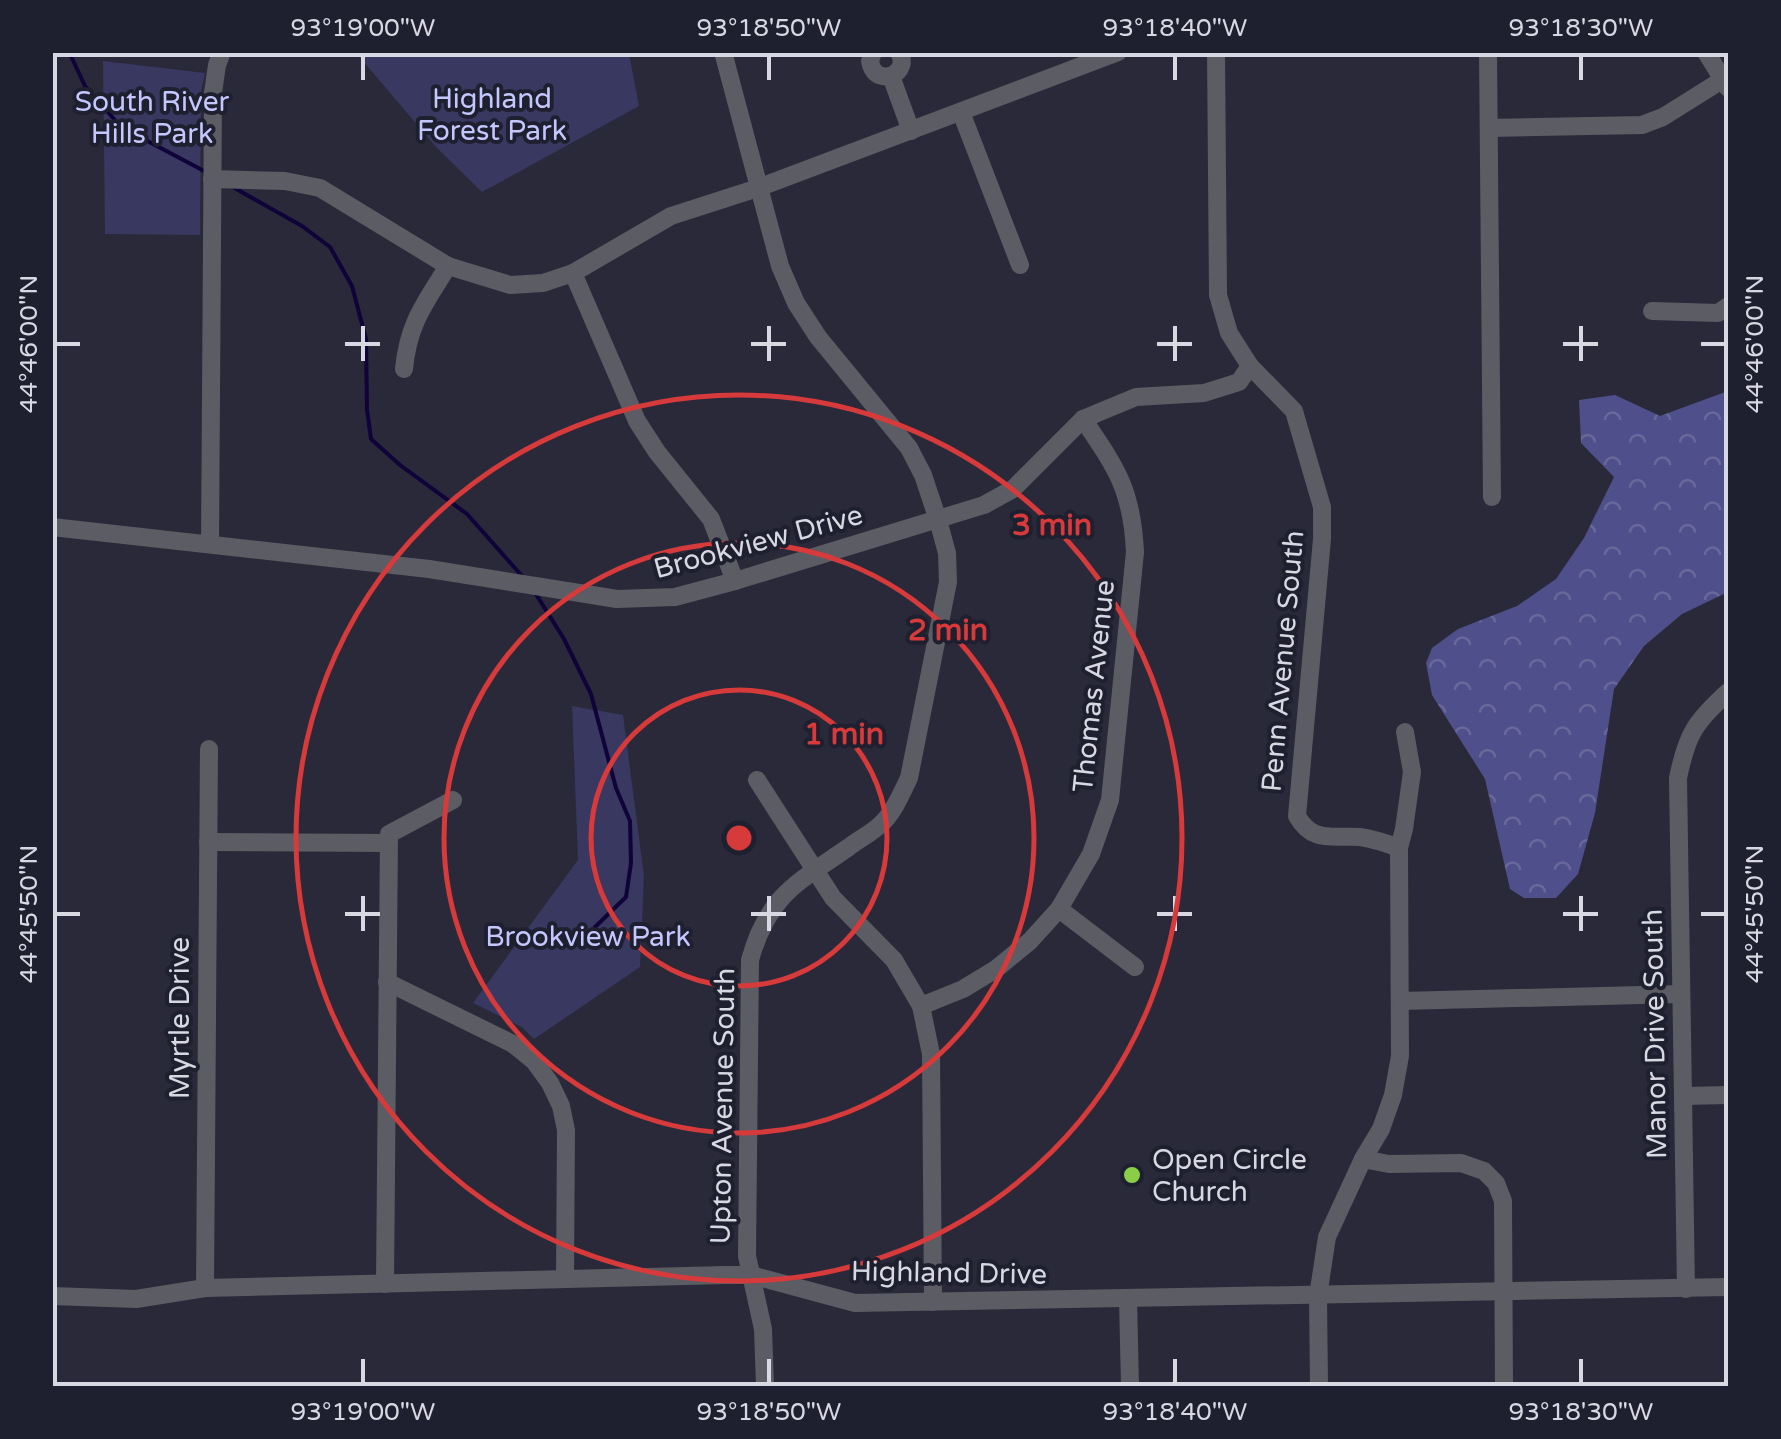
<svg xmlns="http://www.w3.org/2000/svg" width="1781" height="1439" font-family="'Varela Round',sans-serif">
<style>
.forest{fill:url(#forest-crowns)}
.park{fill:#383861}
.lines{fill:none;stroke-linecap:round;stroke-linejoin:round}
.stream{stroke:#0f033a;stroke-width:4}
.minor{stroke:#5c5c64;stroke-width:18}
.ticks{fill:none;stroke:#d7d8e2;stroke-width:4}
.ring{fill:none;stroke:#d63a3b;stroke-width:5}
.poi-dot{fill:#8ace47;stroke:#1f202f;stroke-width:4}
.labels{text-anchor:middle;stroke-width:8;stroke-linejoin:round;paint-order:stroke}
.park-label{font-size:28px;fill:#c4c7fe;stroke:#1f202f}
.street-label{font-size:28px;fill:#d7d8e2;stroke:#1f202f}
.poi-label{font-size:28px;fill:#d7d8e2;stroke:#1f202f;text-anchor:start}
.centre{fill:#d63a3b;stroke:#1f202f;stroke-width:5}
.ring-label{font-size:30px;text-anchor:middle;font-weight:bold;fill:#d63a3b;stroke:#1f202f;stroke-width:8;stroke-linejoin:round;paint-order:stroke}
.neatline{fill:none;stroke:#d7d8e2;stroke-width:4}
.ticks-label{font-size:25px;text-anchor:middle;fill:#d7d8e2}
</style>
<defs>
<pattern id="forest-crowns" width="20" height="18" patternUnits="userSpaceOnUse" patternTransform="scale(2.5)"><rect width="20" height="18" fill="#4f4f8b"/><path d="M2 6a3 3 0 1 1 6 0M12 15a3 3 0 1 1 6 0" fill="none" stroke="#68689b"/></pattern>
</defs>
<rect width="100%" height="100%" fill="#292939"/>
<path class="forest" d="M 1728,391 L 1728,592 L 1682,614 L 1644,646 L 1614,689 L 1595,813 L 1578,874 L 1556,898 L 1524,898 L 1510,889 L 1485,779 L 1432,695 L 1426,663 L 1432,648 L 1458,629 L 1517,606 L 1556,579 L 1584,538 L 1614,477 L 1581,443 L 1579,400 L 1615,395 L 1660,416 Z"/>
<g class="park">
<path d="M 359,52 L 629,53 L 639,106 L 482,192 L 436,147 L 357,54 Z"/>
<path d="M 103,61 L 205,73 L 201,92 L 200,235 L 105,234 Z"/>
<path d="M 572,706 L 623,715 L 644,876 L 640,967 L 534,1039 L 522,1027 L 473,1003 L 578,860 Z"/>
</g>
<g class="lines">
<g class="stream">
<path d="M 65,52 L 71,56 L 85,86 L 121,127 L 206,172"/>
<path d="M 231,186 L 302,226 L 330,247 L 352,286 L 366,339 L 367,410 L 371,439 L 400,465 L 467,514 L 522,576"/>
<path d="M 534,591 L 564,639 L 591,694 L 616,788 L 630,821 L 631,863 L 626,897 L 595,927"/>
</g>
<g class="minor">
<path d="M 723,52 L 780,266 L 796,303 L 818,337 L 909,448 L 923,475 L 938,520 L 947,553 L 948,582 L 909,778 C 901,794 894,812 881,824 C 872,833 859,839 849,847 C 797,883 768,895 750,960 L 747,1256 L 763,1329 L 765,1386"/>
<path d="M 873,52 L 870,61 C 872,73 879,78 891,76"/>
<path d="M 1216,52 L 1218,295 L 1229,333 L 1250,366 L 1294,411 L 1322,507 L 1322,539 L 1297,816 C 1313,844 1333,835 1360,837 C 1374,839 1386,843 1399,848 L 1400,1056 L 1393,1095 L 1381,1129 L 1363,1159 L 1327,1237 L 1318,1296 L 1319,1386"/>
<path d="M 1488,52 L 1492,497"/>
<path d="M 1706,52 L 1728,88"/>
<path d="M 891,76 L 911,131"/>
<path d="M 891,76 C 901,71 905,62 899,52"/>
<path d="M 961,112 L 1020,265"/>
<path d="M 1489,128 L 1642,125 L 1663,117 L 1722,80"/>
<path d="M 212,179 L 285,181 L 320,188 L 448,266 L 510,285 L 543,283 L 573,273 L 671,216 L 758,188 L 1118,52"/>
<path d="M 573,273 L 637,421 L 657,452 L 711,519 L 735,581"/>
<path d="M 1652,311 L 1718,313 L 1728,306"/>
<path d="M 404,369 C 408,324 425,303 448,266"/>
<path d="M 52,527 L 429,569 L 617,599 L 675,597 L 735,581 L 984,505 L 1013,489 L 1083,419 L 1136,397 L 1204,393 L 1239,382 L 1250,366"/>
<path d="M 210,544 L 213,93 L 217,65 L 222,52"/>
<path d="M 757,780 L 833,898 L 894,960 L 921,1006 L 931,1054 L 933,1302"/>
<path d="M 208,842 L 388,843"/>
<path d="M 1399,848 L 1404,829 L 1412,772 L 1405,732"/>
<path d="M 1059,909 L 1135,967"/>
<path d="M 387,982 L 513,1044 L 534,1061 L 550,1083 L 561,1106 L 566,1130 L 565,1279"/>
<path d="M 1401,1001 L 1680,994"/>
<path d="M 921,1006 L 963,989 L 996,969 L 1030,941 L 1059,909 L 1091,854 L 1110,800 L 1135,552 C 1132,490 1117,469 1083,419"/>
<path d="M 1684,1096 L 1728,1095"/>
<path d="M 1363,1159 L 1389,1164 L 1461,1163 L 1484,1171 L 1496,1183 L 1503,1201 L 1504,1386"/>
<path d="M 385,1284 L 389,834 L 453,800"/>
<path d="M 205,1288 L 209,749"/>
<path d="M 1686,1289 L 1678,778 C 1687,734 1695,722 1728,692"/>
<path d="M 52,1296 L 136,1299 L 205,1288 L 725,1275 L 751,1275 L 855,1303 L 1728,1287"/>
<path d="M 1128,1299 L 1130,1386"/>
</g>
</g>
<path class="ticks" d="M 363,55 L 363,80M 769,55 L 769,80M 1175,55 L 1175,80M 1581,55 L 1581,80M 363,326 L 363,361M 769,326 L 769,361M 1175,326 L 1175,361M 1581,326 L 1581,361M 55,344 L 80,344M 345,344 L 380,344M 751,344 L 786,344M 1157,344 L 1192,344M 1563,344 L 1598,344M 1701,344 L 1726,344M 363,896 L 363,931M 769,896 L 769,931M 1175,896 L 1175,931M 1581,896 L 1581,931M 55,914 L 80,914M 345,914 L 380,914M 751,914 L 786,914M 1157,914 L 1192,914M 1563,914 L 1598,914M 1701,914 L 1726,914M 363,1359 L 363,1384M 769,1359 L 769,1384M 1175,1359 L 1175,1384M 1581,1359 L 1581,1384"/>
<g class="ring">
<circle cx="739" cy="838" r="148"/>
<circle cx="739" cy="838" r="295"/>
<circle cx="739" cy="838" r="443"/>
</g>
<circle class="poi-dot" cx="1132" cy="1175" r="10"/>
<g class="labels">
<g class="park-label">
<text x="492" y="108">Highland<tspan x="492" dy="32">Forest Park</tspan></text>
<text x="152" y="111">South River<tspan x="152" dy="32">Hills Park</tspan></text>
<text x="588" y="946">Brookview Park</text>
</g>
<g class="street-label">
<text transform="translate(758 541) rotate(-15)" y="10">Brookview Drive</text>
<text transform="translate(1282 661) rotate(-85)" y="10">Penn Avenue South</text>
<text transform="translate(1093 686) rotate(-84)" y="10">Thomas Avenue</text>
<text transform="translate(179 1018) rotate(-90)" y="10">Myrtle Drive</text>
<text transform="translate(1654 1034) rotate(-91)" y="10">Manor Drive South</text>
<text transform="translate(722 1106) rotate(-89)" y="10">Upton Avenue South</text>
<text transform="translate(949 1272) rotate(1)" y="10">Highland Drive</text>
</g>
<g class="poi-label">
<text x="1152" y="1169">Open Circle<tspan x="1152" dy="32">Church</tspan></text>
</g>
</g>
<circle cx="739" cy="838" r="15" class="centre"/>
<g class="ring-label">
<text x="1052" y="535">3 min</text>
<text x="948" y="640">2 min</text>
<text x="844" y="744">1 min</text>
</g>
<rect width="1781" height="1439" fill="none" stroke="#1f202f" stroke-width="110"/>
<rect x="55" y="55" width="1671" height="1329" class="neatline"/>
<g class="ticks-label">
<text x="363" y="36">93°19'00"W</text>
<text x="769" y="36">93°18'50"W</text>
<text x="1175" y="36">93°18'40"W</text>
<text x="1581" y="36">93°18'30"W</text>
<text transform="translate(28 344) rotate(-90)" y="9">44°46'00"N</text>
<text transform="translate(1754 344) rotate(-90)" y="9">44°46'00"N</text>
<text transform="translate(28 914) rotate(-90)" y="9">44°45'50"N</text>
<text transform="translate(1754 914) rotate(-90)" y="9">44°45'50"N</text>
<text x="363" y="1420">93°19'00"W</text>
<text x="769" y="1420">93°18'50"W</text>
<text x="1175" y="1420">93°18'40"W</text>
<text x="1581" y="1420">93°18'30"W</text>
</g>
</svg>
